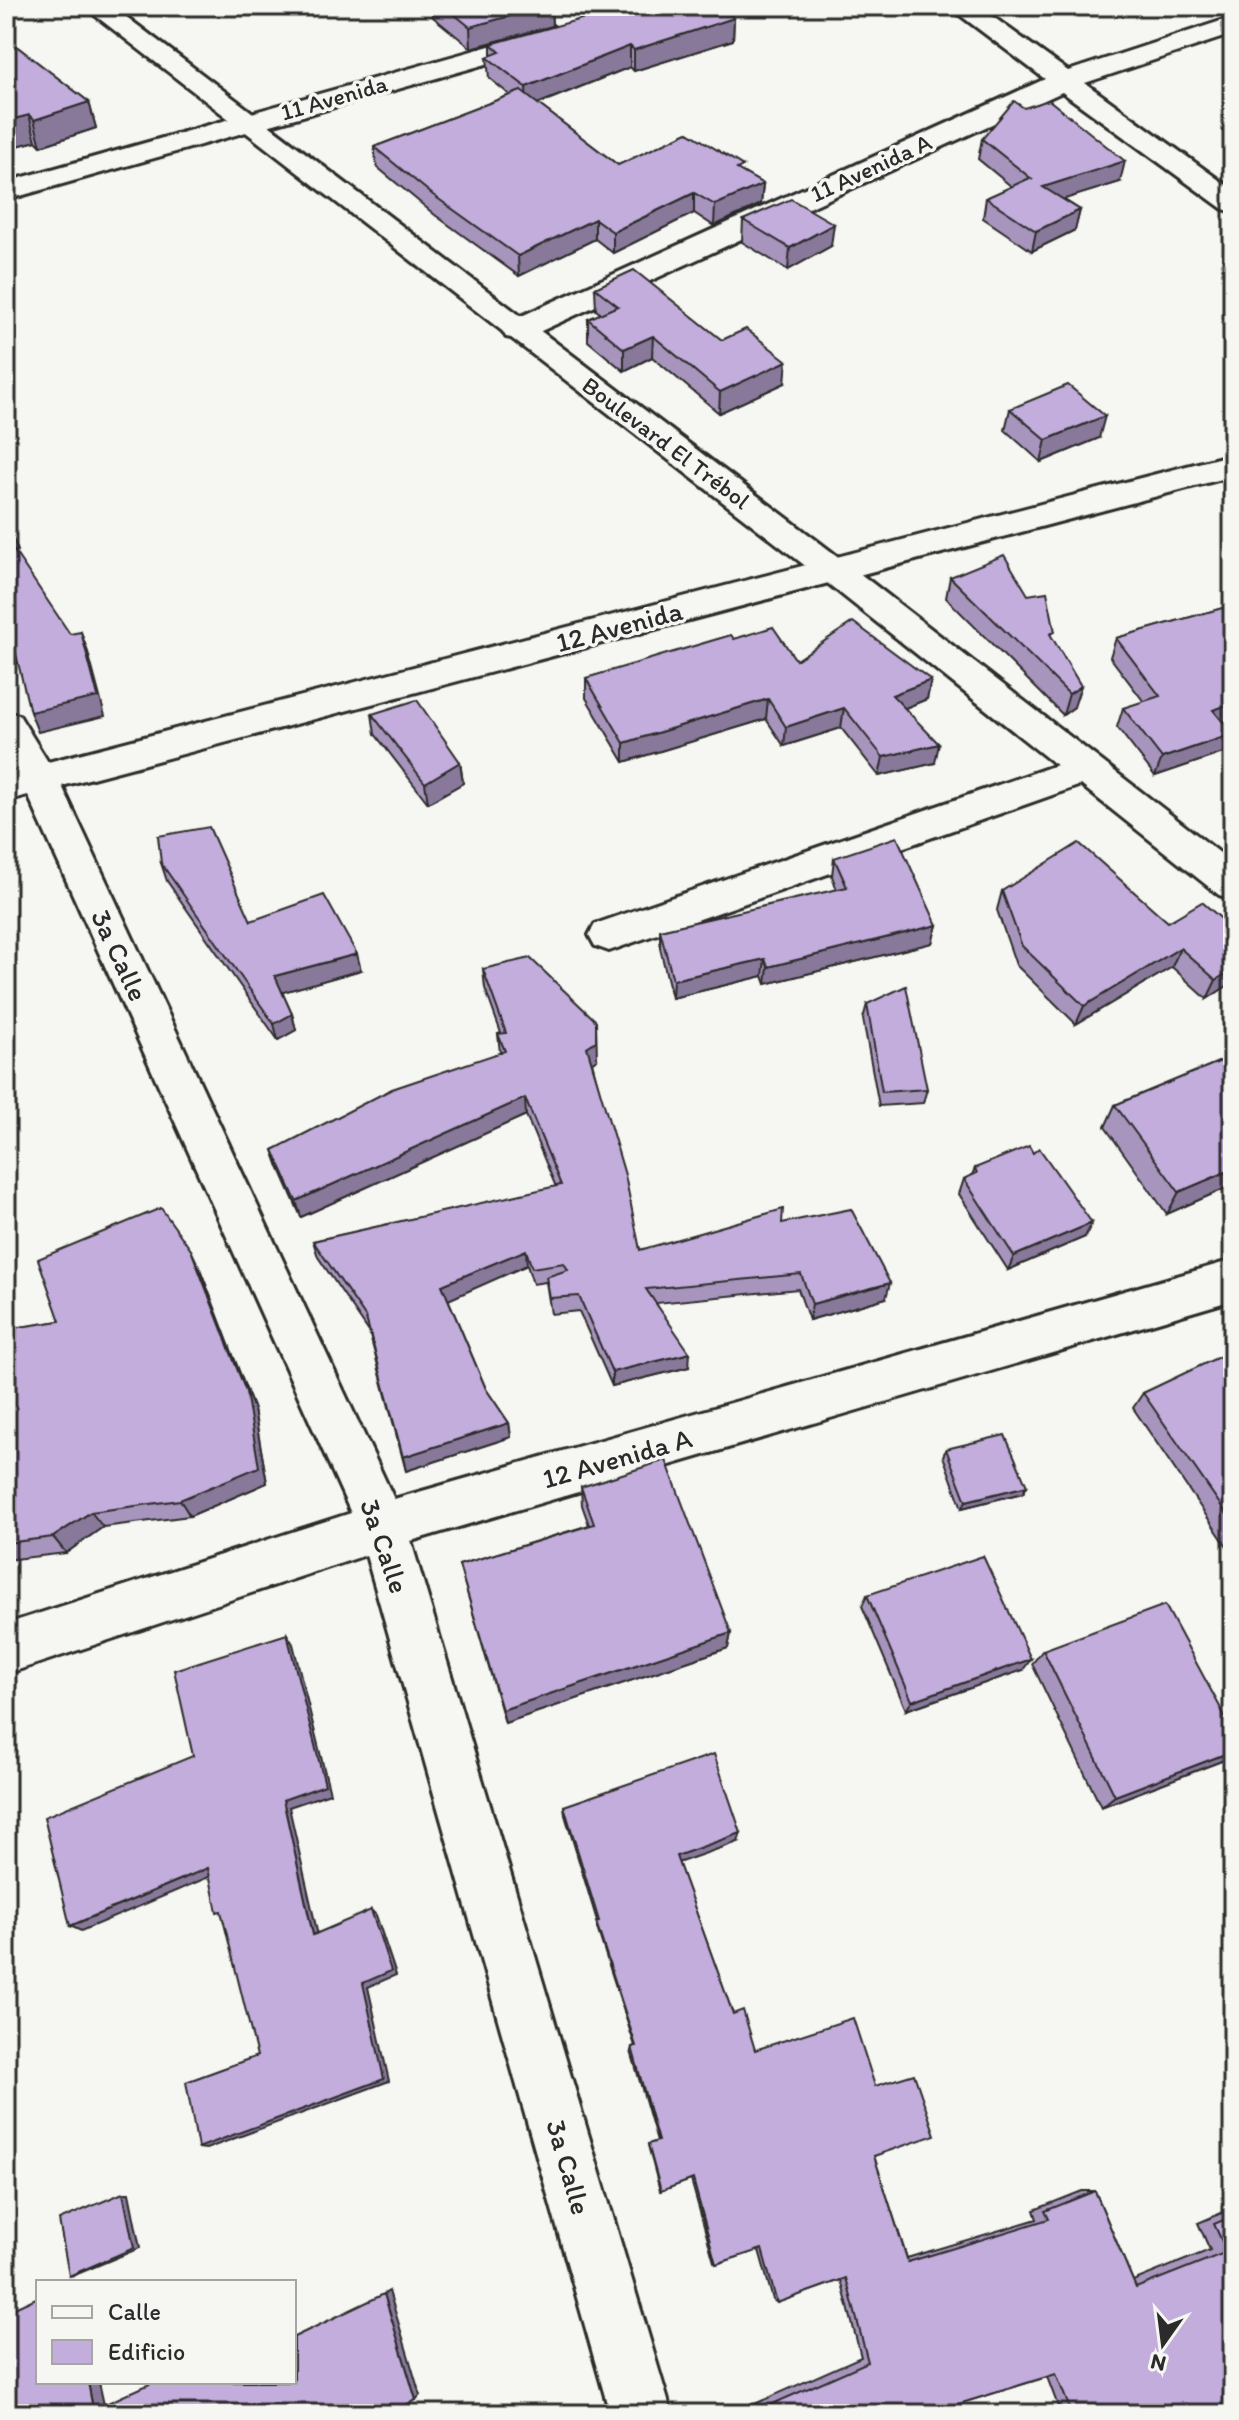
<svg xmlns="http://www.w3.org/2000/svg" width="1239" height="2420" font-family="Itim,sans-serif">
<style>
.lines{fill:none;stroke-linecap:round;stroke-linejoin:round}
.minor-casing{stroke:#2b2b2b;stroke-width:6}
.tertiary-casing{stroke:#2b2b2b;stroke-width:6}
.secondary-casing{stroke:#2b2b2b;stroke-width:6}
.minor{fill:#f6f6f2;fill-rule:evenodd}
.tertiary{fill:#f6f6f2;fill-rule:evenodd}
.secondary{fill:#f6f6f2;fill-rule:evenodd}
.wall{fill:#a895bd;stroke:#2b2b2b;stroke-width:2}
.shaded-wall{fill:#88799a;stroke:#2b2b2b;stroke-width:2}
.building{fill:#c3addc;stroke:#2b2b2b;stroke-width:2}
.labels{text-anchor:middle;stroke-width:7;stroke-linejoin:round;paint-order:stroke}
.far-street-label{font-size:24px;fill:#2b2b2b;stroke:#f6f6f2}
.street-label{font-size:28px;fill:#2b2b2b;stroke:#f6f6f2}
</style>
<rect width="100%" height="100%" fill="#f6f6f2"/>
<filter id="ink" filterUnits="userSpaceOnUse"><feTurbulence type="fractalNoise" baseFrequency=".0125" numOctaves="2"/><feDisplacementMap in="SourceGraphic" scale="16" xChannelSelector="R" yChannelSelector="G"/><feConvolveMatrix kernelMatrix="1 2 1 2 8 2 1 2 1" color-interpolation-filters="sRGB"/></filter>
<g filter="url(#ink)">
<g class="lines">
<defs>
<g id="minor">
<path d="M 536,6 L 566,6 L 594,29 L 590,35 C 571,39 547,21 536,6 Z"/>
<path d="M 948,6 L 978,6 L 1068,71 L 1233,17 L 1233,34 L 1085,83 L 1233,190 L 1233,212 L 1223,209 L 1062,92 L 528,337 L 517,339 L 506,337 L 502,330 L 506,323 L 1045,79 Z"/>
<path d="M 1233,454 L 1233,476 L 62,786 L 394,1499 L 1233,1260 L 1233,1300 L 411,1541 L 672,2414 L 610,2414 L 366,1555 L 6,1674 L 6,1624 L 351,1513 L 28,795 L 6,801 L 6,773 L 15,771 L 6,755 L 6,711 L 19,715 L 48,762 Z"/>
<path d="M 1085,755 L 1098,759 L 1104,769 L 1098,779 L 609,951 L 595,946 L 589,935 L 595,924 Z"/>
</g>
<path id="tertiary" d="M 632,6 L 674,6 L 670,12 L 6,200 L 6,182 Z"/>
<path id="secondary" d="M 83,6 L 112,6 L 845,562 L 1233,863 L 1233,899 L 1219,895 L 821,578 Z"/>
</defs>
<use href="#minor" class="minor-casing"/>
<use href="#tertiary" class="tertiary-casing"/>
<use href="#secondary" class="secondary-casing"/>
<use href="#minor" class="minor"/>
<use href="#tertiary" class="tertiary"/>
<use href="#secondary" class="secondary"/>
</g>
<g class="wall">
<path d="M 432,6 L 551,6 L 552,26 L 471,48 L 433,17 Z"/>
<path d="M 570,6 L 621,6 L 584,17 Z"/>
<path d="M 734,18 L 733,40 L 634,71 L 630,67 L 538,104 L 618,165 L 742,172 L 763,184 L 761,204 L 714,226 L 694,213 L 613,253 L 595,239 L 519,276 L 435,215 L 377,167 L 374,147 L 510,95 L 489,78 L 487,57 L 491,56 L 491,44 Z"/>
<path d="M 6,38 L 89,102 L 96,128 L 41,146 L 36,141 L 6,149 Z"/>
<path d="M 982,139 L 1120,182 L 1063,199 L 1080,210 L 1075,230 L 1032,251 L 983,218 L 986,198 L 1012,187 L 978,159 Z"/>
<path d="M 743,220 L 831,246 L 788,270 L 742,242 Z"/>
<path d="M 595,288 L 722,340 L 785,383 L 719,413 L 652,357 L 624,371 L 588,341 L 588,319 L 601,314 L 596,310 Z"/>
<path d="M 1010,409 L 1099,438 L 1041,462 L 1005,430 Z"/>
<path d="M 950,577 L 1053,639 L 1074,707 L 1063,715 L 946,598 Z"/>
<path d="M 1233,605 L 1233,719 L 1224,722 L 1233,733 L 1233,736 L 1226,752 L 1155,776 L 1117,727 L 1123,708 L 1144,702 L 1110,657 L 1116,638 Z"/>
<path d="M 734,639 L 796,660 L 931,680 L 927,699 L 905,708 L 935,763 L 879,776 L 841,728 L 784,746 L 766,719 L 624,762 L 586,698 L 586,678 Z"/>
<path d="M 372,714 L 460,762 L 463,783 L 428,803 L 375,734 Z"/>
<path d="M 834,858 L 937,925 L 932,943 L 766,984 L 763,976 L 672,998 L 660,948 L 660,930 L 837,890 L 832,876 Z"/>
<path d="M 161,863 L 251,921 L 361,970 L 282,992 L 292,1014 L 296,1030 L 278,1040 L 167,881 Z"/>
<path d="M 1002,891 L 1168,922 L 1233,929 L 1233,982 L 1207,999 L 1172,967 L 1076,1024 L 1016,965 L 997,910 Z"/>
<path d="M 483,969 L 597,1059 L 592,1062 L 640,1250 L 782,1223 L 886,1298 L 809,1320 L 798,1289 L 656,1303 L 689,1367 L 612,1386 L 579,1311 L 551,1314 L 546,1282 L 533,1284 L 527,1265 L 448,1299 L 486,1389 L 509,1423 L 511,1437 L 406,1471 L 369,1332 L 318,1257 L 313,1241 L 556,1187 L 526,1115 L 301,1217 L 279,1167 L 273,1150 L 500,1053 L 498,1034 L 501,1033 L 485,988 Z"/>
<path d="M 867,1004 L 927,1089 L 923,1103 L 879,1106 L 863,1019 Z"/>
<path d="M 1233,1056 L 1233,1185 L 1167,1214 L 1105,1127 L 1115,1105 Z"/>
<path d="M 1033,1153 L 1085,1237 L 1008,1270 L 959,1194 L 964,1179 L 972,1175 L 975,1168 Z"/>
<path d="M 200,1269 L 254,1410 L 267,1483 L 190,1516 L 103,1527 L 66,1553 L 6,1560 L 6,1329 L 60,1321 Z"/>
<path d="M 1233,1357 L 1233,1555 L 1133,1408 L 1143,1393 Z"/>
<path d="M 946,1449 L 1027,1486 L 1023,1493 L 962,1508 L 943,1456 Z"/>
<path d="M 581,1487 L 731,1633 L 728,1648 L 505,1723 L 459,1565 L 589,1525 L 582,1505 Z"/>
<path d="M 867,1595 L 1023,1670 L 906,1710 L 862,1606 Z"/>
<path d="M 1043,1650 L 1233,1751 L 1233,1754 L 1224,1760 L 1101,1807 L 1032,1664 Z"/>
<path d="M 564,1806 L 738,1842 L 678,1862 L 733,2014 L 755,2050 L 874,2156 L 907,2258 L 1037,2219 L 1034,2210 L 1082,2191 L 1095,2191 L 1133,2281 L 1210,2250 L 1198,2223 L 1233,2208 L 1233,2408 L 1220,2414 L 1061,2414 L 1047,2377 L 926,2414 L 732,2414 L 861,2357 L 841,2280 L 777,2303 L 773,2300 L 759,2250 L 716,2264 L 714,2262 L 691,2180 L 660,2191 L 648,2145 L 657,2141 L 631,2051 L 632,2047 L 635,2046 L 597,1928 L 597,1921 L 565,1815 Z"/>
</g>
<g class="shaded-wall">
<path d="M 546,6 L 551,6 L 552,26 L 471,48 L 470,27 Z"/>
<path d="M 583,6 L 621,6 L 584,17 Z"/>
<path d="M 734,18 L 733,40 L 634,71 L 634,50 Z"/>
<path d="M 630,46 L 630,67 L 527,108 L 526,87 Z"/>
<path d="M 89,102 L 96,128 L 41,146 L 34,120 Z"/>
<path d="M 29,115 L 36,141 L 6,149 L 6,121 Z"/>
<path d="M 1125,161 L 1120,182 L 1039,207 L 1043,187 Z"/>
<path d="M 763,184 L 761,204 L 714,226 L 715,205 Z"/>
<path d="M 694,193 L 694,213 L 613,253 L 613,232 Z"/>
<path d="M 1080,210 L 1075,230 L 1032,251 L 1036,231 Z"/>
<path d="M 595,219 L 595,239 L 519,276 L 518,256 Z"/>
<path d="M 834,224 L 831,246 L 788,270 L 790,248 Z"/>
<path d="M 653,336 L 652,357 L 624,371 L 624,349 Z"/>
<path d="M 787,361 L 785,383 L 719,413 L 720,392 Z"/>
<path d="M 1105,416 L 1099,438 L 1041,462 L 1046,440 Z"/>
<path d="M 10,531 L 18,551 L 10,554 L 6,544 L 6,532 Z"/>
<path d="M 81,632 L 88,652 L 105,716 L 38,732 L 30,712 Z"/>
<path d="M 13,642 L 21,662 L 6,668 L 6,645 Z"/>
<path d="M 931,680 L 927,699 L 888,715 L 892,695 Z"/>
<path d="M 1081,686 L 1074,707 L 1063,715 L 1069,694 Z"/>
<path d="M 768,699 L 766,719 L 624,762 L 624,743 Z"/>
<path d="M 1233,703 L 1233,719 L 1206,729 L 1213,710 Z"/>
<path d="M 844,708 L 841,728 L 784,746 L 786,727 Z"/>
<path d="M 1233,734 L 1226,752 L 1155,776 L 1162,758 Z"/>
<path d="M 939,744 L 935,763 L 879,776 L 883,757 Z"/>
<path d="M 460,762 L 463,783 L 428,803 L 425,783 Z"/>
<path d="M 937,925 L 932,943 L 766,984 L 768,967 Z"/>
<path d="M 1180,948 L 1172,967 L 1076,1024 L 1084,1006 Z"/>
<path d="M 357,954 L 361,970 L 280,993 L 275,976 Z"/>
<path d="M 765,959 L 763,976 L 672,998 L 673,980 Z"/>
<path d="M 1233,969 L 1233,982 L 1207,999 L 1216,980 Z"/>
<path d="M 292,1014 L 296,1030 L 278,1040 L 274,1024 Z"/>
<path d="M 596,1021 L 597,1059 L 588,1065 L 587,1047 Z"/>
<path d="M 525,1098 L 526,1115 L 301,1217 L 296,1201 Z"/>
<path d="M 1233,1169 L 1233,1185 L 1167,1214 L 1179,1192 Z"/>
<path d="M 1092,1223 L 1085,1237 L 1008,1270 L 1014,1256 Z"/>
<path d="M 191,1250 L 200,1269 L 254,1410 L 267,1483 L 190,1516 L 180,1500 Z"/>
<path d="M 526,1250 L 527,1265 L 446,1301 L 442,1285 Z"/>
<path d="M 890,1283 L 886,1298 L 809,1320 L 812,1304 Z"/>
<path d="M 690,1353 L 689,1367 L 612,1386 L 612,1372 Z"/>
<path d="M 509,1423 L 511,1437 L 406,1471 L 403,1457 Z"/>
<path d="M 1027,1486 L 1023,1493 L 962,1508 L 966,1501 Z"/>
<path d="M 91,1512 L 103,1527 L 66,1553 L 53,1537 Z"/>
<path d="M 731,1633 L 728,1648 L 505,1723 L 502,1710 Z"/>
<path d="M 287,1634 L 293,1644 L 330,1793 L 289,1807 L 319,1940 L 313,1935 L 283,1800 Z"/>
<path d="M 1031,1659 L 1023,1670 L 906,1710 L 912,1701 Z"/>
<path d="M 1233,1751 L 1233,1754 L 1224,1760 L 1101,1807 L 1115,1796 Z"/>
<path d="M 741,1833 L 738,1842 L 675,1864 L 676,1856 Z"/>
<path d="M 208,1868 L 216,1874 L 81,1931 L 70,1926 Z"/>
<path d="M 371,1910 L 376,1915 L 396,1975 L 368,1987 L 389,2081 L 206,2149 L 198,2148 L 363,1983 Z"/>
<path d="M 123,2193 L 129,2193 L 140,2248 L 75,2275 L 69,2276 Z"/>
<path d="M 389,2291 L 420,2395 L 416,2400 L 384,2294 Z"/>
<path d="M 88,2382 L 99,2382 L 106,2414 L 94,2414 Z"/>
</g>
<g class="building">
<path d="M 444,6 L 546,6 L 470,27 Z"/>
<path d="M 628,6 L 718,6 L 734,18 L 634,50 L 630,46 L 526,87 L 487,57 L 500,52 L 491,44 Z"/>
<path d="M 6,38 L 89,102 L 34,120 L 29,115 L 6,121 Z"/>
<path d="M 521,91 L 618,165 L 688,132 L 743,166 L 737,169 L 763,184 L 715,205 L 694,193 L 613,232 L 595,219 L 518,256 L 433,195 L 374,147 Z"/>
<path d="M 1049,100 L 1125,161 L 1043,187 L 1080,210 L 1036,231 L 986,198 L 1030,178 L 1033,180 L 982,139 L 1014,101 L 1024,108 Z"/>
<path d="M 791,199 L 834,224 L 790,248 L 743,220 Z"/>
<path d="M 634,270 L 722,340 L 746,329 L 787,361 L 720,392 L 653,336 L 624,349 L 588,319 L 618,306 L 595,288 Z"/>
<path d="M 1068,385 L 1105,416 L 1046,440 L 1010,409 Z"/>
<path d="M 6,523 L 10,531 L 6,532 Z"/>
<path d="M 6,539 L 70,634 L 81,632 L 98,697 L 30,712 L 13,642 L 6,645 Z"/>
<path d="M 1004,555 L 1028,595 L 1047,592 L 1055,632 L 1050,634 L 1081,686 L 1069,694 L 950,577 Z"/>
<path d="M 1233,605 L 1233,703 L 1213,710 L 1233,734 L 1162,758 L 1123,708 L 1160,696 L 1116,638 Z"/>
<path d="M 853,622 L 931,680 L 892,695 L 939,744 L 883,757 L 844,708 L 786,727 L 768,699 L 624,743 L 586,678 L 731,635 L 734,639 L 773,627 L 796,660 Z"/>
<path d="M 417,700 L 460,762 L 425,783 L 372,714 Z"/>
<path d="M 209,827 L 251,921 L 324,895 L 357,954 L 275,976 L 292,1014 L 274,1024 L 161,863 L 158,836 Z"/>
<path d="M 897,837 L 937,925 L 768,967 L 765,959 L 673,980 L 660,930 L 847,887 L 834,858 Z"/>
<path d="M 1079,843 L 1168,922 L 1202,902 L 1233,929 L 1233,969 L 1216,980 L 1180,948 L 1084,1006 L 1022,946 L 1002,891 Z"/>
<path d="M 530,958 L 596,1021 L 596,1041 L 587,1047 L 625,1175 L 640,1250 L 783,1209 L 782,1223 L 851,1209 L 890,1283 L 812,1304 L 801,1274 L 646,1289 L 690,1353 L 612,1372 L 579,1296 L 550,1298 L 546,1277 L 568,1270 L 564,1263 L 532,1268 L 526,1250 L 442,1285 L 486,1389 L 509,1423 L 403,1457 L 366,1318 L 313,1241 L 561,1185 L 525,1098 L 296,1201 L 273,1150 L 392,1089 L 505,1051 L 498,1034 L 506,1033 L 483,969 Z"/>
<path d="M 906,986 L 927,1089 L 882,1092 L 867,1004 Z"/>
<path d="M 1233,1056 L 1233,1169 L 1179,1192 L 1115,1105 Z"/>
<path d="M 1029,1146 L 1033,1153 L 1039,1148 L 1092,1223 L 1014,1256 L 964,1179 L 977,1173 L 975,1168 Z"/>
<path d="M 161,1208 L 191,1250 L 246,1392 L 259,1467 L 180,1500 L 91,1512 L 53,1537 L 6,1543 L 6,1329 L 60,1321 L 38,1259 Z"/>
<path d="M 1229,1352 L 1233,1357 L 1233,1523 L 1143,1393 Z"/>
<path d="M 1005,1435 L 1027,1486 L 966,1501 L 946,1449 Z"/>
<path d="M 666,1460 L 731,1633 L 502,1710 L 459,1565 L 594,1524 L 581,1487 Z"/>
<path d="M 983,1556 L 1031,1659 L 912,1701 L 867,1595 Z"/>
<path d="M 1165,1605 L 1233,1731 L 1233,1751 L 1115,1796 L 1043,1650 Z"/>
<path d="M 287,1634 L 325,1785 L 283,1800 L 313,1935 L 371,1910 L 391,1971 L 363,1983 L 384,2079 L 198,2148 L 186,2082 L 257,2056 L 221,1911 L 217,1912 L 208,1868 L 70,1926 L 44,1817 L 193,1756 L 174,1670 Z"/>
<path d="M 714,1754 L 741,1833 L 676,1856 L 733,2014 L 743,2010 L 755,2050 L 853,2018 L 875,2086 L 914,2074 L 935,2135 L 874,2156 L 908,2262 L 1049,2219 L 1045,2211 L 1095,2191 L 1136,2288 L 1227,2252 L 1214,2224 L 1233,2216 L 1233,2408 L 1220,2414 L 1072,2414 L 1056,2374 L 926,2414 L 750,2414 L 868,2362 L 846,2278 L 777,2303 L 762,2249 L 716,2264 L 693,2179 L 661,2191 L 648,2144 L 658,2141 L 632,2047 L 636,2046 L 596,1922 L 599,1921 L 564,1806 Z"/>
<path d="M 123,2193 L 134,2248 L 69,2276 L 59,2220 Z"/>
<path d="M 384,2294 L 416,2400 L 387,2414 L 93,2414 L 92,2410 L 154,2382 L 294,2382 L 294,2337 Z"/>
<path d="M 38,2297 L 38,2382 L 88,2382 L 93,2409 L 92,2410 L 93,2414 L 6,2414 L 6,2312 Z"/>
</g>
</g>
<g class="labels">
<g class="far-street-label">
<text transform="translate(334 98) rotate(-16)" y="8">11 Avenida</text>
<text transform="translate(871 168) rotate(-25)" y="8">11 Avenida A</text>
<text transform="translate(666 443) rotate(37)" y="8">Boulevard El Trébol</text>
</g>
<g class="street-label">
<text transform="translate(619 626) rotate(-15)" y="10">12 Avenida</text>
<text transform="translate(120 955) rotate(65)" y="10">3a Calle</text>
<text transform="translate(617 1458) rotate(-16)" y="10">12 Avenida A</text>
<text transform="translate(385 1546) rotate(71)" y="10">3a Calle</text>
<text transform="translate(569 2167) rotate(74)" y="10">3a Calle</text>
</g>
</g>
<rect width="1239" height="2420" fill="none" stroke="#f6f6f2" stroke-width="32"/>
<rect x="16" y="16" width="1207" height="2388" fill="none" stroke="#2b2b2b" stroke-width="3" filter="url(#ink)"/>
<rect x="36" y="2280" width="260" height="104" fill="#f6f6f2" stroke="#a5a5a2" stroke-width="2"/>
<rect x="52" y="2306" width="40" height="12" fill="#f6f6f2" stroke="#a5a5a2" stroke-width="2"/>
<text x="108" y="2320" font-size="24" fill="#2b2b2b">Calle</text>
<rect x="52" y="2340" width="40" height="24" fill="#c3addc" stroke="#a5a5a2" stroke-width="2"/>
<text x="108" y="2360" font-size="24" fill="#2b2b2b">Edificio</text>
<g transform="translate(1163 2344) rotate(194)" stroke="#f6f6f2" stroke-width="6" paint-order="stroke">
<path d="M0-6L14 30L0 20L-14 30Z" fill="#2b2b2b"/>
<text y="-12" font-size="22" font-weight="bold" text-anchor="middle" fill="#2b2b2b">N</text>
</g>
</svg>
